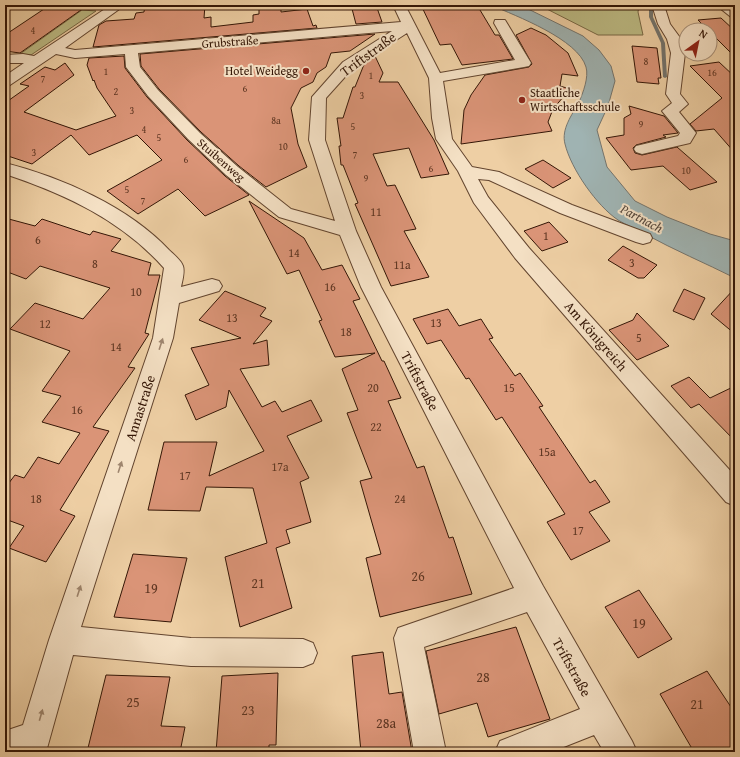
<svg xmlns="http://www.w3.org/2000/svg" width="740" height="757" font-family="'Gentium Book Plus',serif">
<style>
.green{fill:#bcba83;stroke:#786844}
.water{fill:#9fb3b2;stroke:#74746d}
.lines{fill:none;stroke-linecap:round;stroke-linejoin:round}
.stream{fill:#74746d;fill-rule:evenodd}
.building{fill:#da9477;stroke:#341606}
.minor-casing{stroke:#62442e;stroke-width:2}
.minor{fill:#f4e0c4;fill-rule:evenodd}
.oneway{fill:#9e856e}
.poi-dot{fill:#8f2418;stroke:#f4e0c4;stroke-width:1.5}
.labels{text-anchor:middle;stroke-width:4;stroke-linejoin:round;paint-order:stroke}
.far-number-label{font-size:10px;fill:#5e3622}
.far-street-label{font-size:12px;fill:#341606;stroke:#f4e0c4}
.far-poi-label{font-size:12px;fill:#341606;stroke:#f4e0c4;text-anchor:end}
.number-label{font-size:12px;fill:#5e3622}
.far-water-label{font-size:13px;font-style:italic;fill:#54453a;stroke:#f4e0c4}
.street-label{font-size:14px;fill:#341606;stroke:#f4e0c4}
.near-number-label{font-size:14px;fill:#5e3622}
</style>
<rect width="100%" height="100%" fill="#eecfa4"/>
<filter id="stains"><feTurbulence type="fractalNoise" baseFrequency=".005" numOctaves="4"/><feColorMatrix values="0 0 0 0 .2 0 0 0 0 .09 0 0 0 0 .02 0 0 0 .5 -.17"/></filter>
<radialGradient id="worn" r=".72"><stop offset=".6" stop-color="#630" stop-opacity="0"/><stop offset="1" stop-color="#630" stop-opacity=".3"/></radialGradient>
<g class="green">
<path d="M 539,5 L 639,5 L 638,12 L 643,35 L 598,35 Z"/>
<path d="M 82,10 L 96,11 L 31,55 L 20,54 Z"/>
</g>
<path class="water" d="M 491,5 L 520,5 L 583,36 L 599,50 L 611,66 L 615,81 L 608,106 L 597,130 L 607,167 L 635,201 L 667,217 L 710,234 L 735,241 L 735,278 C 705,263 674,250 645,234 C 636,229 626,225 618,220 C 597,206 571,169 565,144 C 561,129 572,115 579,102 C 583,93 589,77 586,67 C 578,39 516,16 491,5 Z"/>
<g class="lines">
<path class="stream" d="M 649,5 L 653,5 L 653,17 L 665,43 L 667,77 L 665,78 L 663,77 L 661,43 L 649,17 Z"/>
</g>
<g class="building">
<path d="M 50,5 L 88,5 L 20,53 L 5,51 L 5,35 Z"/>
<path d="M 145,5 L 205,5 L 204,18 L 211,17 L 211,27 L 253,22 L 253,15 L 259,14 L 259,5 L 281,5 L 281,12 L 307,9 L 313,26 L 316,25 L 317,28 L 93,47 L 99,25 L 106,21 L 134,19 L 136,13 L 144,12 Z"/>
<path d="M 351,5 L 376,5 L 382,22 L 356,24 Z"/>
<path d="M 421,5 L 477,5 L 495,35 L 499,35 L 513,59 L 462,65 L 451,44 L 440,45 Z"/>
<path d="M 721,18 L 735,31 L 735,57 L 710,32 L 710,30 L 708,30 L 698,20 Z"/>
<path d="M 531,28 L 546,35 L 568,53 L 578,76 L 562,74 L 560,86 L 570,89 L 553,109 L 548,122 L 552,131 L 461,144 L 464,110 L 471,95 L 485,75 L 529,67 L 532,64 L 516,35 Z"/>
<path d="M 375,34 L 350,51 L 331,53 L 326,67 L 317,73 L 313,82 L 301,88 L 291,108 L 298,144 L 307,167 L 266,187 L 239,166 L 201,132 L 159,89 L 141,66 L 140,54 Z"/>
<path d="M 632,46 L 657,48 L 661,78 L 658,78 L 659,84 L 637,82 Z"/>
<path d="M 124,56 L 125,68 L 147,97 L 187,140 L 225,176 L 249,195 L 205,216 L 178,189 L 138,214 L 107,191 L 162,160 L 137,135 L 89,155 L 71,135 L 32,164 L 5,155 L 5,103 L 29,86 L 20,84 L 45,67 L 55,70 L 65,63 L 74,75 L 24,112 L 76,130 L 116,116 L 97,88 L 94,80 L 93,81 L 87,65 L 89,58 Z"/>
<path d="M 375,56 L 383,73 L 379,82 L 398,82 L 434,140 L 449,174 L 421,178 L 409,148 L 373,154 L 387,186 L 395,185 L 416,229 L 404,231 L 429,277 L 391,286 L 355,204 L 358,203 L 343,165 L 341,165 L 339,146 L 341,146 L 337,118 L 343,118 L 353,87 L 355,87 L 365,62 Z"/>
<path d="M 719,62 L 735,77 L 735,153 L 714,129 L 696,131 L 690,124 L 722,98 L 690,66 Z"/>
<path d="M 629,106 L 664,116 L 678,133 L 663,135 L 666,137 L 636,145 L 633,148 L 635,153 L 642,155 L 677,147 L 717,182 L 690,190 L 663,166 L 631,170 L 606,138 L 624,135 L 624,118 L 631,114 Z"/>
<path d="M 543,160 L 571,178 L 553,188 L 525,169 Z"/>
<path d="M 249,201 L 304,238 L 322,270 L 342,265 L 360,299 L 353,301 L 382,361 L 384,361 L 401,398 L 388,401 L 417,468 L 424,466 L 449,538 L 453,537 L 472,594 L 380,617 L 366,558 L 381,554 L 360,481 L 372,478 L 347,413 L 358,410 L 342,369 L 375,353 L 335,357 L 319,321 L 322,320 L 299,270 L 287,274 Z"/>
<path d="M 5,218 L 35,226 L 42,219 L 90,235 L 93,231 L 121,239 L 111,251 L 151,263 L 148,275 L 160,275 L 145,333 L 149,334 L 128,367 L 135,368 L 93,427 L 109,431 L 60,510 L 75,516 L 46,562 L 9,548 L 24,526 L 5,519 L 5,488 L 15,475 L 24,478 L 38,457 L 59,464 L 80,433 L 42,422 L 61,396 L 42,391 L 70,351 L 10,329 L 35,303 L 83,319 L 110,288 L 40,266 L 26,279 L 5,271 Z"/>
<path d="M 549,222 L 568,242 L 542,251 L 524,231 Z"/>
<path d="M 623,246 L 657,265 L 644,278 L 638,278 L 608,260 Z"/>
<path d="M 735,288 L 735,334 L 711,314 Z"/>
<path d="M 684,289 L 705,298 L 694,320 L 673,311 Z"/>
<path d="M 225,291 L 266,308 L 260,316 L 272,321 L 253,344 L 267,340 L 269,365 L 240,369 L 262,407 L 275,401 L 282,412 L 311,400 L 322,421 L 287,436 L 309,478 L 300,482 L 311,522 L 286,530 L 290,543 L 276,548 L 292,608 L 240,627 L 225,557 L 267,543 L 253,488 L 206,487 L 200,511 L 148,510 L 164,442 L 217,442 L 209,476 L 264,451 L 229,390 L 226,407 L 196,420 L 185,395 L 209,385 L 191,348 L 241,338 L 199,320 Z"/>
<path d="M 448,309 L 459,326 L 481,319 L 493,338 L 489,339 L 515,376 L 520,373 L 543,406 L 539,407 L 590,483 L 595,480 L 610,502 L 589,512 L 610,541 L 571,560 L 547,522 L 565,514 L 502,417 L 496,420 L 469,378 L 466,379 L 441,340 L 427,344 L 413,319 Z"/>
<path d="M 637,313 L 669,346 L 637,360 L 609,330 L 633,320 Z"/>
<path d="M 689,377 L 710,398 L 735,386 L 735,441 L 699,404 L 691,408 L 671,386 Z"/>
<path d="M 133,554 L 187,558 L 171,622 L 114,617 Z"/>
<path d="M 639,590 L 672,639 L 638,658 L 605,607 Z"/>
<path d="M 516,627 L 550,719 L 488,737 L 477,703 L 439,714 L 426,651 Z"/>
<path d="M 383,652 L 389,694 L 402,692 L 412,752 L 361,752 L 352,656 Z"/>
<path d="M 707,671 L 735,713 L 735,752 L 694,752 L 660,694 Z"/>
<path d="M 278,673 L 276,745 L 269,745 L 269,752 L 216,752 L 222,676 Z"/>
<path d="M 106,675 L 170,677 L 161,726 L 185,727 L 180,752 L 87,752 Z"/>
</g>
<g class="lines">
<defs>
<g id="minor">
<path d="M 111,5 L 125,5 L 65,48 L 75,50 L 401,22 L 393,5 L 405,5 L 440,73 L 515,60 L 494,23 L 495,20 L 505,20 L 531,63 L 529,66 L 524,67 L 443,81 L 452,139 L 472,167 L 499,172 L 572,205 L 650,234 L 652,238 L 650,242 L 643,244 L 636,242 L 560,213 L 489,180 L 478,179 L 488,197 L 529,248 L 735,476 L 735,506 L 726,502 L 515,258 L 474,203 L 458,171 L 436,139 L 432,118 L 429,78 L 407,33 L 353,68 L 326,98 L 325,140 L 356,231 L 381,287 L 543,586 L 632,741 L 637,752 L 604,752 L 594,735 L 551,752 L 495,752 L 500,741 L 580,709 L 527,612 L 424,647 L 446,752 L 414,752 L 394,638 L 398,628 L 514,588 L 361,287 L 340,235 L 279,217 L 226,175 L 188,139 L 148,96 L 126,67 L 125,54 L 75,58 L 56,54 L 10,85 L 5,86 L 5,76 L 24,63 L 5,63 L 5,55 L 23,54 L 34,56 ZM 392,31 L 343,62 L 312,97 L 309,140 L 335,221 L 291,209 L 238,167 L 200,133 L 158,90 L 140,67 L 138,53 Z"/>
<path d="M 652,5 L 664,5 L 670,24 L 681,39 L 685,53 L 680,94 L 688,104 L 679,112 L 696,133 L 690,143 L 642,154 L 636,152 L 634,149 L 636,146 L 678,136 L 680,133 L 662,111 L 672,103 L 666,94 L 671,53 L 667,39 L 658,24 Z"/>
<path d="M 716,5 L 730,5 L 735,8 L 735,18 L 731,17 Z"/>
<path d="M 5,163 C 61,177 129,207 169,250 C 173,254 181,260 183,266 C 185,272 182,282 181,287 L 212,279 L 219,281 L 222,286 L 219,291 L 179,303 L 173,338 L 81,627 L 191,638 L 303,639 L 313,643 L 317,653 L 313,663 L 303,667 L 191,666 L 73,655 L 46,752 L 5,752 L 5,731 L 23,725 L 49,640 L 153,338 L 164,268 C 121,220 65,194 5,174 Z"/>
</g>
</defs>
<use href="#minor" class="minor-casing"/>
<use href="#minor" class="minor"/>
</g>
<defs><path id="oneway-solid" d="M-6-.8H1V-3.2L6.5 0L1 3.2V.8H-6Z"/></defs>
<g class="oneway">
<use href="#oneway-solid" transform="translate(161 344) rotate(-72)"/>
<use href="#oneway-solid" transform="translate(120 467) rotate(-72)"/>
<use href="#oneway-solid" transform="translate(79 591) rotate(-72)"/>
<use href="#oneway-solid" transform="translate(41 715) rotate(-74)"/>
</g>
<g class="poi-dot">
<circle cx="306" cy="71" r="4"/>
<circle cx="522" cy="100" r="4"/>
</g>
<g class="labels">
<g class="far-number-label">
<text x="33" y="34">4</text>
<text x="646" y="65">8</text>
<text x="106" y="75">1</text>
<text x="712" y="76">16</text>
<text x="371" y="79">1</text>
<text x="43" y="82">7</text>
<text x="245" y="92">6</text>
<text x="116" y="95">2</text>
<text x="362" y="99">3</text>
<text x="132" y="114">3</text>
<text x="276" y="124">8a</text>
<text x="641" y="128">9</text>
<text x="353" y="130">5</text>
<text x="144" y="133">4</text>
<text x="159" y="141">5</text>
<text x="283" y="150">10</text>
<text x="34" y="156">3</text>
<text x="355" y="158">7</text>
<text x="186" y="163">6</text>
<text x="431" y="172">6</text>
<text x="686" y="174">10</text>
<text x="366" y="182">9</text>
<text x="127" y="193">5</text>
<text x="143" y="204">7</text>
</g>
<g class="far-street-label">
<text transform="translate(230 42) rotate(-4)" y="4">Grubstraße</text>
<text transform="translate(221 160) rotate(41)" y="4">Stuibenweg</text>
</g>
<g class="far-poi-label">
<text x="298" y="75">Hotel Weidegg</text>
<text x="530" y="97" text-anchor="start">Staatliche<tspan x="530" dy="14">Wirtschaftsschule</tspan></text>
</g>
<g class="number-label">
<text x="376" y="216">11</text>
<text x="546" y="240">1</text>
<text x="38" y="244">6</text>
<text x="294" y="257">14</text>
<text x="632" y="267">3</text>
<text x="95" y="268">8</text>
<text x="402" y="269">11a</text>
<text x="330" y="291">16</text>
<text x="136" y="296">10</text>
<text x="232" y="322">13</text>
<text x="436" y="327">13</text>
<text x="45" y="328">12</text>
<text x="346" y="336">18</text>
<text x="639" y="342">5</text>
<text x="116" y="351">14</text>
<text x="373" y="392">20</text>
<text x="509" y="392">15</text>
<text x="77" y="414">16</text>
<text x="376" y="431">22</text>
<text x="547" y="456">15a</text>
<text x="280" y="471">17a</text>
<text x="185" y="480">17</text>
<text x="36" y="503">18</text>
<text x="400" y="503">24</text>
<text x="578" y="535">17</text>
</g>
<g class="far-water-label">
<text transform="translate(642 218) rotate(28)" y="5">Partnach</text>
</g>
<g class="street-label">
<text transform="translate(368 54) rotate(-36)" y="5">Triftstraße</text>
<text transform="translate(596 336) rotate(49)" y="5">Am Königreich</text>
<text transform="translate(420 381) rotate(62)" y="5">Triftstraße</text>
<text transform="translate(140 408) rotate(-72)" y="5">Annastraße</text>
<text transform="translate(572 667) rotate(61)" y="5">Triftstraße</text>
</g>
<g class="near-number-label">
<text x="418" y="581">26</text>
<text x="258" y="588">21</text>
<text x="151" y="593">19</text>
<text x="639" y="628">19</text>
<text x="483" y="682">28</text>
<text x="133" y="707">25</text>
<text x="697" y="709">21</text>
<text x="248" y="715">23</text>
<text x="386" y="728">28a</text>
</g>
</g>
<rect width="740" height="757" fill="none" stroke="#eecfa4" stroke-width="20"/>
<rect x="6" y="6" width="728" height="745" fill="none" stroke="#341606" stroke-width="2"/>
<rect x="10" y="10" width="720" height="737" fill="none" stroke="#341606"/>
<g transform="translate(698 42) rotate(33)"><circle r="19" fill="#f4e0c4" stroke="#a78f78"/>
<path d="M0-3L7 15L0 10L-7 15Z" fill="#8f2418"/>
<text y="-6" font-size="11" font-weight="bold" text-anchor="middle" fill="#341606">N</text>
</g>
<rect width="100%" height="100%" filter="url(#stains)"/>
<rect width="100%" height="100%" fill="url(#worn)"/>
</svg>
